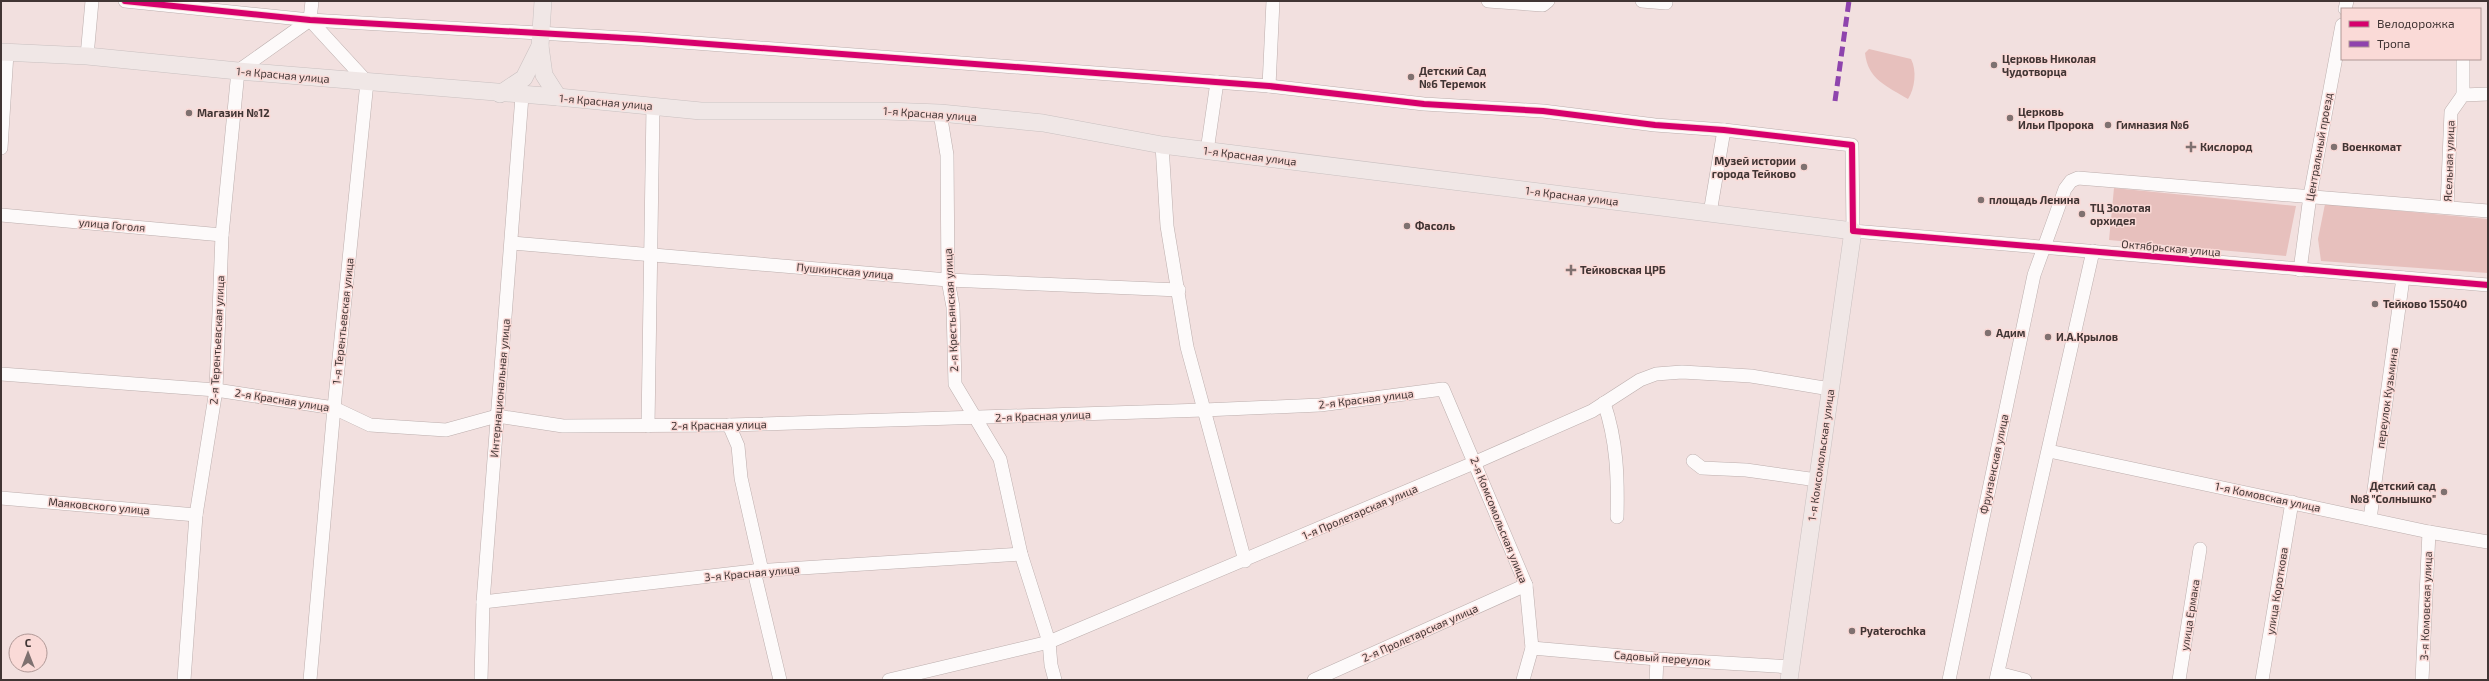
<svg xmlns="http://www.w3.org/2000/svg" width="2489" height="681" font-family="'Exo 2',sans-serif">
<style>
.green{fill:#e7c0bd}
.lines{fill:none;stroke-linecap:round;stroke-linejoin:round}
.minor-casing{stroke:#bcaead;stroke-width:14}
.major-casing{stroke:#c9c0c0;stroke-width:18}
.minor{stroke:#fdfafa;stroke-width:13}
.major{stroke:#f0e7e6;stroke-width:17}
.quiet{stroke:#8e44ad;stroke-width:5;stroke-dasharray:10 5;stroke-linecap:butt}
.cycleway-casing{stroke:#fadad7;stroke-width:8}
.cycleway{stroke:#d6006c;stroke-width:6}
.poi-dot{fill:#7f7170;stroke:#fadad7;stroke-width:1.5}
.labels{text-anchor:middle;stroke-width:3;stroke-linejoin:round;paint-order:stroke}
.poi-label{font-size:11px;font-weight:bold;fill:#413534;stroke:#fadad7;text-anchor:start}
.street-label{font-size:11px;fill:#413534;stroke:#fadad7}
</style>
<rect width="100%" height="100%" fill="#f2e0df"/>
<g class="green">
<path d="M 1869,49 L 1911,59 C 1917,70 1915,89 1908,99 C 1887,86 1868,80 1865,53 Z"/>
<path d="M 2114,188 L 2296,206 L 2286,256 L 2109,240 Z"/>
<path d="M 2325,204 L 2488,219 L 2488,273 L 2321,261 L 2318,239 Z"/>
</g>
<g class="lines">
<defs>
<g id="minor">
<path d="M 125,1 L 310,20 L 642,39 L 1269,86 L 1424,104 L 1543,111 L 1655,125 L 1724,130 L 1852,145 L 1853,231 L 2488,285"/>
<path d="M 1488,1 L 1543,5 L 1548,1"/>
<path d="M 1642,1 L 1666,3"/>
<path d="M 2345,9 L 2347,1"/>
<path d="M 310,20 L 367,82 L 334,408 L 310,680"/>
<path d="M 87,56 L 92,1"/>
<path d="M 2463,59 L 2463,95"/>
<path d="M 1269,86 L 1273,1"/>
<path d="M 940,113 L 947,155 L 948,280 L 953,307 L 955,384 L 1000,459 L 1021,554 L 1049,642 L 1051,665 L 1055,680"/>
<path d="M 1162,145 L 1167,226 L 1187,347 L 1245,561"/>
<path d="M 1,148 L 7,53"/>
<path d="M 1207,151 L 1217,82"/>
<path d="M 2447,207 L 2451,112 L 2463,95 L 2488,94"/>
<path d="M 1710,213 L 1724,130"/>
<path d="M 1,215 L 222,235"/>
<path d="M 512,243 L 948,280 L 1179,290"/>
<path d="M 2300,270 L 2310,196 L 2342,25"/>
<path d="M 1,374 L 216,390 L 334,408 L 370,425 L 446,430 L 497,416 L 563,426 L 729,425 L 1204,410 L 1320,405 L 1443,389 L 1526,585 L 1532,648 L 1523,680"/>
<path d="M 1604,403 C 1617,441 1618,477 1617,517"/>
<path d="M 729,425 L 738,446 L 741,478 L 762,571"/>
<path d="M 648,426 L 653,106"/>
<path d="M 2049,451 L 2429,532 L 2488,542"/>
<path d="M 1693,461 L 1702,468 L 1746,470 L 1817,480"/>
<path d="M 1,498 L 196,515"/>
<path d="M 2370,519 L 2403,278"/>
<path d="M 754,571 L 780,680"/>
<path d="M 483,602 L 754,571 L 1021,554"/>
<path d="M 1532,648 L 1657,659 L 1791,667"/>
<path d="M 1998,673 L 2025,680"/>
<path d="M 184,680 L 196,515 L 216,390 L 222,235 L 238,71 L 310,20 L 312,1"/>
<path d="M 481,680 L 483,602 L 522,96"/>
<path d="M 889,680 L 1049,642 L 1476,462 L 1592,411 L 1640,380 L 1656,374 L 1682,372 L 1751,376 L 1830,389"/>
<path d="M 1314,680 L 1526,585"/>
<path d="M 1656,680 L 1657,659"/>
<path d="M 1949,680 L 2034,275 L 2065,189 L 2071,181 L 2078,178 L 2488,211"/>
<path d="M 1996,680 L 2093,251"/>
<path d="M 2179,680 L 2200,549"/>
<path d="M 2262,680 L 2292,502"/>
<path d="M 2422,680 L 2429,532"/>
</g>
<g id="major">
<path d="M 540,46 L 544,75 L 558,97"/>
<path d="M 1,52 L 87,56 L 238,71 L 558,97 L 701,111 L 886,111 L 940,113 L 1043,123 L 1162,145 L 1853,231 L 1789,680"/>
<path d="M 500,94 L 524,78 L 540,46 L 543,1"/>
</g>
</defs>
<use href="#minor" class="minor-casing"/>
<use href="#major" class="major-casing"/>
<use href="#minor" class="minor"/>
<use href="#major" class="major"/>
<path class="quiet" d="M 1835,101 L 1849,1"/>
<defs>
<path id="cycleway" d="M 125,1 L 310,20 L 642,39 L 1269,86 L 1424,104 L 1543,111 L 1655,125 L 1724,130 L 1852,145 L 1853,231 L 2488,285"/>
</defs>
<use href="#cycleway" class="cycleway-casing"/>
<use href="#cycleway" class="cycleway"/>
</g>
<g class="poi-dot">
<circle cx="1994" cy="65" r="4"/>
<circle cx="1411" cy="77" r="4"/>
<circle cx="189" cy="113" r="4"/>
<circle cx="2010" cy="118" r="4"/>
<circle cx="2108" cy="125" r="4"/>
<path d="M2189 141h4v4h4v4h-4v4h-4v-4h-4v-4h4z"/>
<circle cx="2334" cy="147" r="4"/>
<circle cx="1804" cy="167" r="4"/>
<circle cx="1981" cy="200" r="4"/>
<circle cx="2082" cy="214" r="4"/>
<circle cx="1407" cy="226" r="4"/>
<path d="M1569 264h4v4h4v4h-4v4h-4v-4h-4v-4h4z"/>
<circle cx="2375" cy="304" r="4"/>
<circle cx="1988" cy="333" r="4"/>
<circle cx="2048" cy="337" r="4"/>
<circle cx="2444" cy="492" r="4"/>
<circle cx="1852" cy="631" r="4"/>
</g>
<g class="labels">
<g class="poi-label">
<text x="2002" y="63">Церковь Николая<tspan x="2002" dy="13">Чудотворца</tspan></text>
<text x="1419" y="75">Детский Сад<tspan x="1419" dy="13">№6 Теремок</tspan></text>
<text x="2018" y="116">Церковь<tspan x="2018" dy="13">Ильи Пророка</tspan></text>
<text x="197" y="117">Магазин №12</text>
<text x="2116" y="129">Гимназия №6</text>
<text x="2200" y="151">Кислород</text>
<text x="2342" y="151">Военкомат</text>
<text x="1796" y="165" text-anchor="end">Музей истории<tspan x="1796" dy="13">города Тейково</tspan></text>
<text x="1989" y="204">площадь Ленина</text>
<text x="2090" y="212">ТЦ Золотая<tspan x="2090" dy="13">орхидея</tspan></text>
<text x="1415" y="230">Фасоль</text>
<text x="1580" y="274">Тейковская ЦРБ</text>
<text x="2383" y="308">Тейково 155040</text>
<text x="1996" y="337">Адим</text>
<text x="2056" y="341">И.А.Крылов</text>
<text x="2436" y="490" text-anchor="end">Детский сад<tspan x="2436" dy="13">№8 "Солнышко"</tspan></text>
<text x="1860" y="635">Pyaterochka</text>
</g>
<g class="street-label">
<text transform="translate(283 75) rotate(5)" y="4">1-я Красная улица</text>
<text transform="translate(606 102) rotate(5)" y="4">1-я Красная улица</text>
<text transform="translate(930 114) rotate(4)" y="4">1-я Красная улица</text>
<text transform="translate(2319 147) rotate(-80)" y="4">Центральный проезд</text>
<text transform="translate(1250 156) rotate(7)" y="4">1-я Красная улица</text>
<text transform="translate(2449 161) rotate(-88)" y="4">Ясельная улица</text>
<text transform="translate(1572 196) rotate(7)" y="4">1-я Красная улица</text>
<text transform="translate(112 225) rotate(5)" y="4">улица Гоголя</text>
<text transform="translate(2171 248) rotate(5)" y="4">Октябрьская улица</text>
<text transform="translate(845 271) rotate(5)" y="4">Пушкинская улица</text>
<text transform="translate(951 310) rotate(-93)" y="4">2-я Крестьянская улица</text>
<text transform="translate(343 321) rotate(-84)" y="4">1-я Терентьевская улица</text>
<text transform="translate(217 340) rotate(-87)" y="4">2-я Терентьевская улица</text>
<text transform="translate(500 388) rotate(-85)" y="4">Интернациональная улица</text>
<text transform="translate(2387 398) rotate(-82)" y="4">переулок Кузьмина</text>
<text transform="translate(1366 399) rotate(-7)" y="4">2-я Красная улица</text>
<text transform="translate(282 400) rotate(9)" y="4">2-я Красная улица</text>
<text transform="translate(1043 416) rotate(-2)" y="4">2-я Красная улица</text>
<text transform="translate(719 425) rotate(-1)" y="4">2-я Красная улица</text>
<text transform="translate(1821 455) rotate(-82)" y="4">1-я Комсомольская улица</text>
<text transform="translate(1994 464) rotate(-78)" y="4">Фрунзенская улица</text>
<text transform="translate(2268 497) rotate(12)" y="4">1-я Комовская улица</text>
<text transform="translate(99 506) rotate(5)" y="4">Маяковского улица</text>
<text transform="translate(1360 512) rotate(-23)" y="4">1-я Пролетарская улица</text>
<text transform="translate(1499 520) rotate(68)" y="4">2-я Комсомольская улица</text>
<text transform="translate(752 573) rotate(-5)" y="4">3-я Красная улица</text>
<text transform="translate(2277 591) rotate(-81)" y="4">улица Короткова</text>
<text transform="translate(2426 606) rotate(-88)" y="4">3-я Комовская улица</text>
<text transform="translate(2190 615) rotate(-81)" y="4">улица Ермака</text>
<text transform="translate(1420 633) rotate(-24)" y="4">2-я Пролетарская улица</text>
<text transform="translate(1662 658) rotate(4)" y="4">Садовый переулок</text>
</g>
</g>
<rect width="2489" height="681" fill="none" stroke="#413534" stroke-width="4"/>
<rect x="2341" y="8" width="140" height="52" fill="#fadad7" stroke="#b09896"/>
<rect x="2349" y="21" width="20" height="6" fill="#d6006c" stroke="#b09896"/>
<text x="2377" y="28" font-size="12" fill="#413534">Велодорожка</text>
<rect x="2349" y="41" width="20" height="6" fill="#8e44ad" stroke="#b09896"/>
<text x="2377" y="48" font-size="12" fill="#413534">Тропа</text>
<g transform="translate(28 653)"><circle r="19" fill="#fadad7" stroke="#b09896"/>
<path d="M0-3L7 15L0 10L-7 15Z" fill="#7f7170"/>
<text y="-6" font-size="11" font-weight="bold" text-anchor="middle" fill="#413534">С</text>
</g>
</svg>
